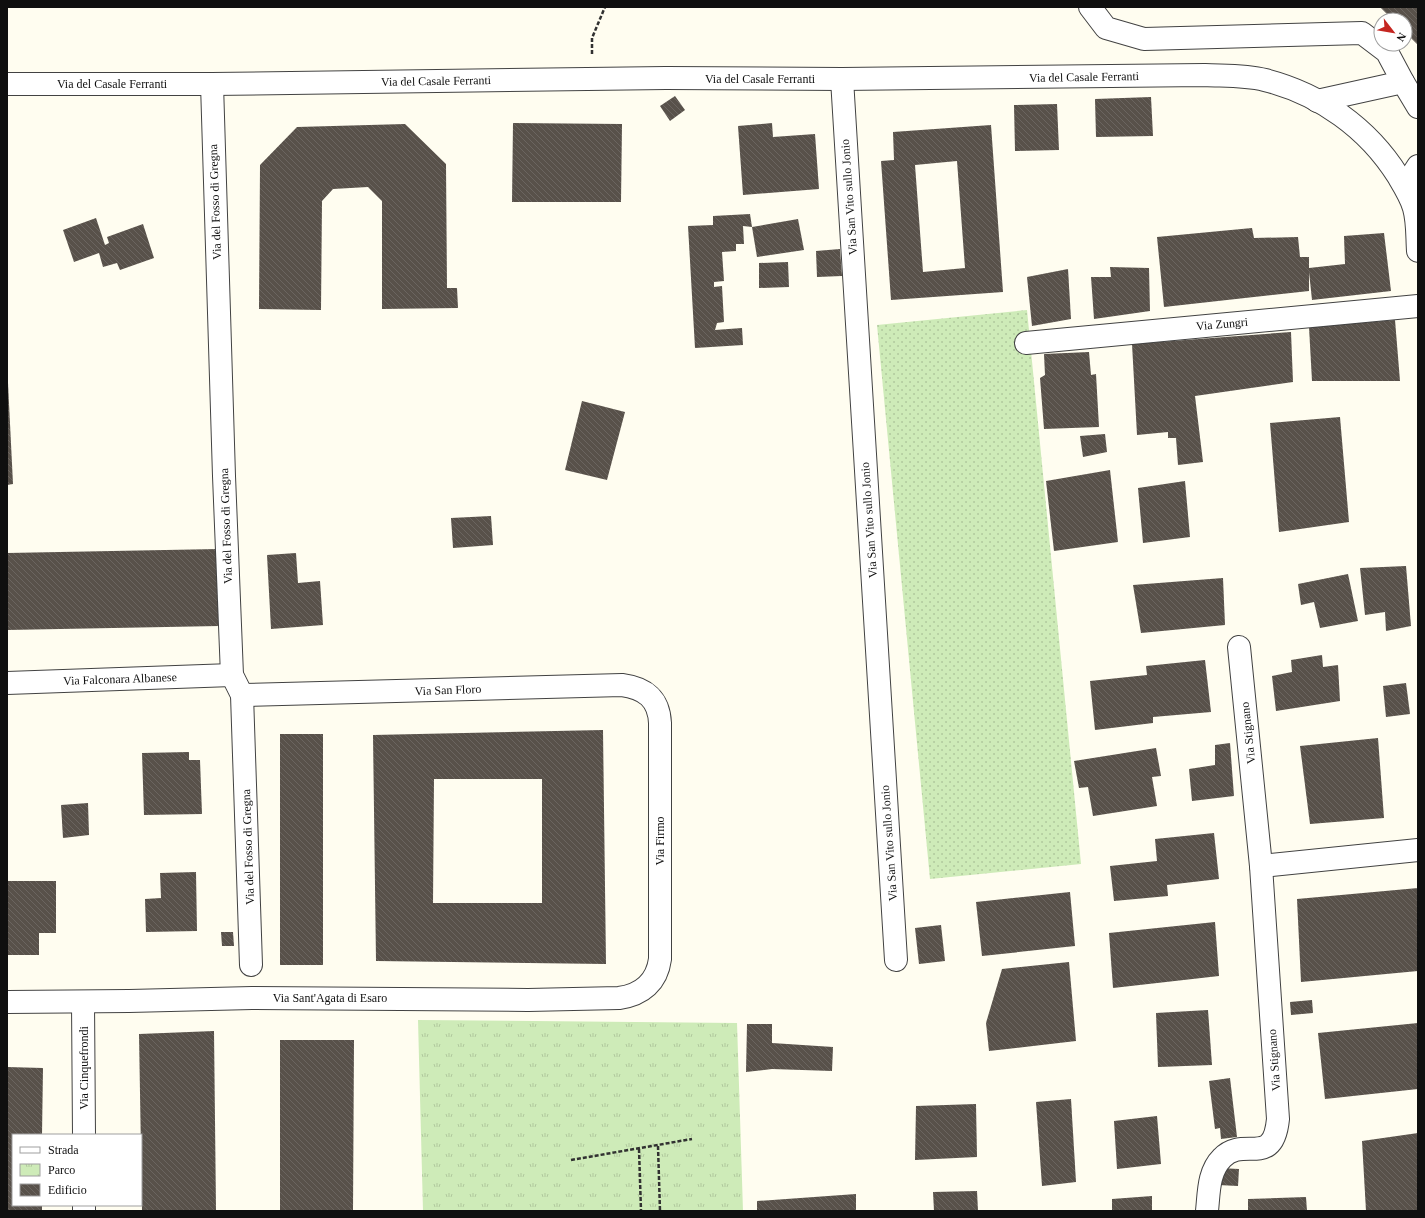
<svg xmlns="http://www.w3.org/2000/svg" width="1425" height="1218" font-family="'Times New Roman',serif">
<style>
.grass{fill:url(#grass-dots)}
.park{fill:url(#park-tufts)}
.building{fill:url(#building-back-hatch);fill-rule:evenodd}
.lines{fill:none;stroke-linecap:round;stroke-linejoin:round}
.minor-casing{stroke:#424242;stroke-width:24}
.path{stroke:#313131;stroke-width:2.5;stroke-dasharray:4 2;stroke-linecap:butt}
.minor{stroke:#fff;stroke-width:22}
.labels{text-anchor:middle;stroke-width:4;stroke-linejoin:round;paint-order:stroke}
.street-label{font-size:12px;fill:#0f0f0f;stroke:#fff}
</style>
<defs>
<pattern id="grass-dots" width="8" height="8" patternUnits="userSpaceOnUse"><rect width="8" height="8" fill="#ceebb8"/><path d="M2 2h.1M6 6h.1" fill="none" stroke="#b0c89d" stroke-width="1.8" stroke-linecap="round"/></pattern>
<pattern id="park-tufts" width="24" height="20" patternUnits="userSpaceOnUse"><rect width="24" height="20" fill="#ceebb8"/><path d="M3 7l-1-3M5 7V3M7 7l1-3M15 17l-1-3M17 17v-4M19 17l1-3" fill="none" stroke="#b0c89d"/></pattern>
<pattern id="building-back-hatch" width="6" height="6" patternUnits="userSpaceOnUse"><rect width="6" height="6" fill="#58514a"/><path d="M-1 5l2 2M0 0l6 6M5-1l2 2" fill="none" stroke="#6b6560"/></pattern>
</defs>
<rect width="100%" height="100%" fill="#fffdf0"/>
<path class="grass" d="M 1027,310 L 1081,864 L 930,879 L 877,325 Z"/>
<path class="park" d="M 418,1020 L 737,1023 L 743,1211 L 423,1211 Z"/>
<g class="building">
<path d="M 1380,7 L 1418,7 L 1418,45 L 1405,32 L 1405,20 L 1393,20 Z"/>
<path d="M 675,96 L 685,110 L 670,121 L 660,106 Z"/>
<path d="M 1151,97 L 1153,136 L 1096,137 L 1095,99 Z"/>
<path d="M 1057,104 L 1059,150 L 1015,151 L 1014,105 Z"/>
<path d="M 513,123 L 622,124 L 621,202 L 512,202 Z"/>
<path d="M 772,123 L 773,137 L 815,134 L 819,189 L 743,195 L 738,126 Z"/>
<path d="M 405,124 L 446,164 L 447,288 L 457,288 L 458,308 L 382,309 L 382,201 L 368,187 L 333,189 L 322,201 L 321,310 L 259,309 L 260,165 L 297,127 Z"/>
<path d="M 991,125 L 1003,292 L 891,300 L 881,161 L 894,160 L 893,132 ZM 957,161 L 965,268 L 923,272 L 915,165 Z"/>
<path d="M 750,214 L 752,227 L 743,226 L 744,244 L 736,244 L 736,251 L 722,252 L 724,281 L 714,282 L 714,287 L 722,286 L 724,322 L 717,323 L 715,330 L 742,328 L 743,345 L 695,348 L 688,226 L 713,225 L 713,216 Z"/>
<path d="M 96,218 L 105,245 L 109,243 L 107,237 L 143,224 L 154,258 L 120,270 L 117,263 L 103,267 L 99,253 L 74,262 L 63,230 Z"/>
<path d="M 798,219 L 804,250 L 757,257 L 752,227 Z"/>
<path d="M 1252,228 L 1254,238 L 1298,237 L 1300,257 L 1309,257 L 1309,268 L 1345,264 L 1344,236 L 1384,233 L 1391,291 L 1312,300 L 1309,272 L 1309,291 L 1164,307 L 1157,237 Z"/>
<path d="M 840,249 L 842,276 L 817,277 L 816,251 Z"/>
<path d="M 788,262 L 789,287 L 759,288 L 759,263 Z"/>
<path d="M 1110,267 L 1149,268 L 1150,311 L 1094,319 L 1091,277 L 1111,277 Z"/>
<path d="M 1068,269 L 1071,319 L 1032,326 L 1027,277 Z"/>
<path d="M 1395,320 L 1400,381 L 1312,381 L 1309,327 Z"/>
<path d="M 1291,332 L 1293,382 L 1195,396 L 1203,462 L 1178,465 L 1176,438 L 1168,438 L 1168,432 L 1137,435 L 1132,344 Z"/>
<path d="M 1089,352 L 1091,375 L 1096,374 L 1099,427 L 1044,429 L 1040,378 L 1045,375 L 1044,354 Z"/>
<path d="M 7,383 L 8,383 L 13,484 L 7,485 Z"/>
<path d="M 582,401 L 625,412 L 607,480 L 565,470 Z"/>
<path d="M 1340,417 L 1349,522 L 1279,532 L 1270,423 Z"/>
<path d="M 1105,434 L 1107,452 L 1083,457 L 1080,436 Z"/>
<path d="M 1110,470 L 1118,542 L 1054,551 L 1046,481 Z"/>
<path d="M 1185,481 L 1190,537 L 1143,543 L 1138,488 Z"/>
<path d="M 491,516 L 493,545 L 453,548 L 451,518 Z"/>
<path d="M 218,549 L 219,626 L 7,630 L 7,553 Z"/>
<path d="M 296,553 L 298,583 L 320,581 L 323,625 L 271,629 L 267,555 Z"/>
<path d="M 1406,566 L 1411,626 L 1386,631 L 1385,612 L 1365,615 L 1360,568 Z"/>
<path d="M 1348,574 L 1358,621 L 1320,628 L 1314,602 L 1301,605 L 1298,584 Z"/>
<path d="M 1223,578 L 1225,625 L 1141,633 L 1133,585 Z"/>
<path d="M 1322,655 L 1323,667 L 1338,665 L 1340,701 L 1276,711 L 1272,676 L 1292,672 L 1291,660 Z"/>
<path d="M 1205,660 L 1211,712 L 1153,717 L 1153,723 L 1095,730 L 1090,681 L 1147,675 L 1146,666 Z"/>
<path d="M 1406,683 L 1410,714 L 1386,717 L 1383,686 Z"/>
<path d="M 603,730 L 606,964 L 376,961 L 373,735 ZM 434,779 L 542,779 L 542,903 L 433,903 Z"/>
<rect x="280" y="734" width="43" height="231"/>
<path d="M 1378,738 L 1384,818 L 1310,824 L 1300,746 Z"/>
<path d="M 1230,743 L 1234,796 L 1192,801 L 1189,769 L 1215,765 L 1215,745 Z"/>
<path d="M 1156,748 L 1161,776 L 1152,777 L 1157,806 L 1093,816 L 1088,787 L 1079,788 L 1074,761 Z"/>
<path d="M 189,752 L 189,760 L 200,760 L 202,814 L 144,815 L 142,753 Z"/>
<path d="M 88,803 L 89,835 L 63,838 L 61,805 Z"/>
<path d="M 1214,833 L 1219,879 L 1167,885 L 1168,896 L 1114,901 L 1110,866 L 1157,861 L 1155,839 Z"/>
<path d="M 196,872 L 197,931 L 146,932 L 145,899 L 161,898 L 160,873 Z"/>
<path d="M 7,881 L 56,881 L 56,933 L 39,933 L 39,955 L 7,955 Z"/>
<path d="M 1418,888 L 1418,971 L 1301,982 L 1297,899 Z"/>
<path d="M 1070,892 L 1075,946 L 982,956 L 976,902 Z"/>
<path d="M 1215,922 L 1219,976 L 1113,988 L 1109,933 Z"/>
<path d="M 941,925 L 945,961 L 919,964 L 915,928 Z"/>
<path d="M 221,932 L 233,932 L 234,946 L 222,946 Z"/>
<path d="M 1069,962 L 1076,1041 L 989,1051 L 986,1023 L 1002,969 Z"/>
<path d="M 1312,1000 L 1313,1013 L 1291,1015 L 1290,1002 Z"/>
<path d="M 1208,1010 L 1212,1065 L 1158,1067 L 1156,1013 Z"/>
<path d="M 1418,1023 L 1418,1089 L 1325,1099 L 1318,1033 Z"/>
<path d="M 747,1024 L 772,1024 L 772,1043 L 833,1047 L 832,1071 L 772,1069 L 746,1072 Z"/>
<path d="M 214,1031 L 216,1211 L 142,1211 L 139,1034 Z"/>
<path d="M 280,1040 L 354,1040 L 353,1211 L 280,1211 Z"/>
<path d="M 7,1067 L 43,1068 L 42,1135 L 13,1135 L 13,1205 L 42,1205 L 42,1211 L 7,1211 Z"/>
<path d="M 1230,1078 L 1237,1137 L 1221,1139 L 1220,1128 L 1215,1129 L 1209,1081 Z"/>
<path d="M 1071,1099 L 1076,1182 L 1042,1186 L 1036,1102 Z"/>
<path d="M 976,1104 L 977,1157 L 915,1160 L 916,1106 Z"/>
<path d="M 1157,1116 L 1161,1164 L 1117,1169 L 1114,1121 Z"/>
<path d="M 1418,1133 L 1418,1211 L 1366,1211 L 1362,1141 Z"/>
<path d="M 1219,1168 L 1239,1169 L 1238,1186 L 1218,1185 Z"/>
<path d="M 977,1191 L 978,1211 L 934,1211 L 933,1192 Z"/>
<path d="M 856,1194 L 856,1211 L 757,1211 L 757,1201 Z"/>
<path d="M 1152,1196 L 1152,1211 L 1112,1211 L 1112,1199 Z"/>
<path d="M 1306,1197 L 1307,1211 L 1248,1211 L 1248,1199 Z"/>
</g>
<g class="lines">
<defs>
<g id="minor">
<path d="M 1090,7 L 1106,28 L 1144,39 L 1362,33 L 1387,52 L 1403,82"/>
<path d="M 842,79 L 896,960"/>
<path d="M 7,84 L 212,84 L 666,78 L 842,79 L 1205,75 C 1225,76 1245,75 1265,80 C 1320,94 1368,128 1398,176 C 1404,186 1411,197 1414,208 C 1418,222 1417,237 1418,251"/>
<path d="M 212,84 L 224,476 L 232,675 L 242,695 L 251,965"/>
<path d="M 1317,101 L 1403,82 L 1418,107"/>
<path d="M 1405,186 L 1418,166"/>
<path d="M 1026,343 L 1418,306"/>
<path d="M 7,683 L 232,675"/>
<path d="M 1261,866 L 1418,850"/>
<path d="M 7,1002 L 129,1001 L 252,998 L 528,1000 L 619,998 C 642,995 657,982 660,959 L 660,723 C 659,699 645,688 622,685 L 242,695"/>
<path d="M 83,1002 L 84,1135"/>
<path d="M 84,1205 L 84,1211"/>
<path d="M 1207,1211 C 1209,1193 1208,1172 1222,1158 C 1244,1135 1273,1169 1278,1119 L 1261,866 L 1239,647"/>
</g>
</defs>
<use href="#minor" class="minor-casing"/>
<g class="path">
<path d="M 592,54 L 592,38 L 605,7"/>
<path d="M 658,1146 L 660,1211"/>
<path d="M 639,1149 L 641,1211"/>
<path d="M 571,1160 L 692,1139"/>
</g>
<use href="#minor" class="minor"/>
</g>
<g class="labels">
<g class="street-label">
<text transform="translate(1084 77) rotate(-1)" y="4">Via del Casale Ferranti</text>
<text x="760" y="83">Via del Casale Ferranti</text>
<text transform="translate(436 81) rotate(-1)" y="4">Via del Casale Ferranti</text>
<text x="112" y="88">Via del Casale Ferranti</text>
<text transform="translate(849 197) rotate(-94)" y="4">Via San Vito sullo Jonio</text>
<text transform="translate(215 202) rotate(-92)" y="4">Via del Fosso di Gregna</text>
<text transform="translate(1222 324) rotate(-5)" y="4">Via Zungri</text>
<text transform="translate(869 520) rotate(-94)" y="4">Via San Vito sullo Jonio</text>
<text transform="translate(226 526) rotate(-92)" y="4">Via del Fosso di Gregna</text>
<text transform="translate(120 679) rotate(-2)" y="4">Via Falconara Albanese</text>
<text transform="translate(448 690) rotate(-2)" y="4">Via San Floro</text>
<text transform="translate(1248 733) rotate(-96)" y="4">Via Stignano</text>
<text transform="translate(660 841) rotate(-90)" y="4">Via Firmo</text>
<text transform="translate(889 843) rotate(-94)" y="4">Via San Vito sullo Jonio</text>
<text transform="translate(248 847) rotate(-92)" y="4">Via del Fosso di Gregna</text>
<text x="330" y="1002">Via Sant'Agata di Esaro</text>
<text transform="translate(1274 1060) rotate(-94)" y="4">Via Stignano</text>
<text transform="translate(84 1068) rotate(-90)" y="4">Via Cinquefrondi</text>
</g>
</g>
<rect width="1425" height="1218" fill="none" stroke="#0f0f0f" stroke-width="16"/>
<rect x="12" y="1134" width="130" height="72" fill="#ffffff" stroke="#9f9f9f"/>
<rect x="20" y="1147" width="20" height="6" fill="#ffffff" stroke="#9f9f9f"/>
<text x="48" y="1154" font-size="12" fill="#0f0f0f">Strada</text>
<rect x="20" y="1164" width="20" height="12" fill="url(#park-tufts)" stroke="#9f9f9f"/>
<text x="48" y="1174" font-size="12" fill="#0f0f0f">Parco</text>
<rect x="20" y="1184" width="20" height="12" fill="url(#building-back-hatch)" stroke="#9f9f9f"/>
<text x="48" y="1194" font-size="12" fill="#0f0f0f">Edificio</text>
<g transform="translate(1393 32) rotate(121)"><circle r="19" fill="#ffffff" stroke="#9f9f9f"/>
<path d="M0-3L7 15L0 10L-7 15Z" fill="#c52621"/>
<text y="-6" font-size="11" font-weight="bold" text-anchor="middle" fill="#0f0f0f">N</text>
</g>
</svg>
